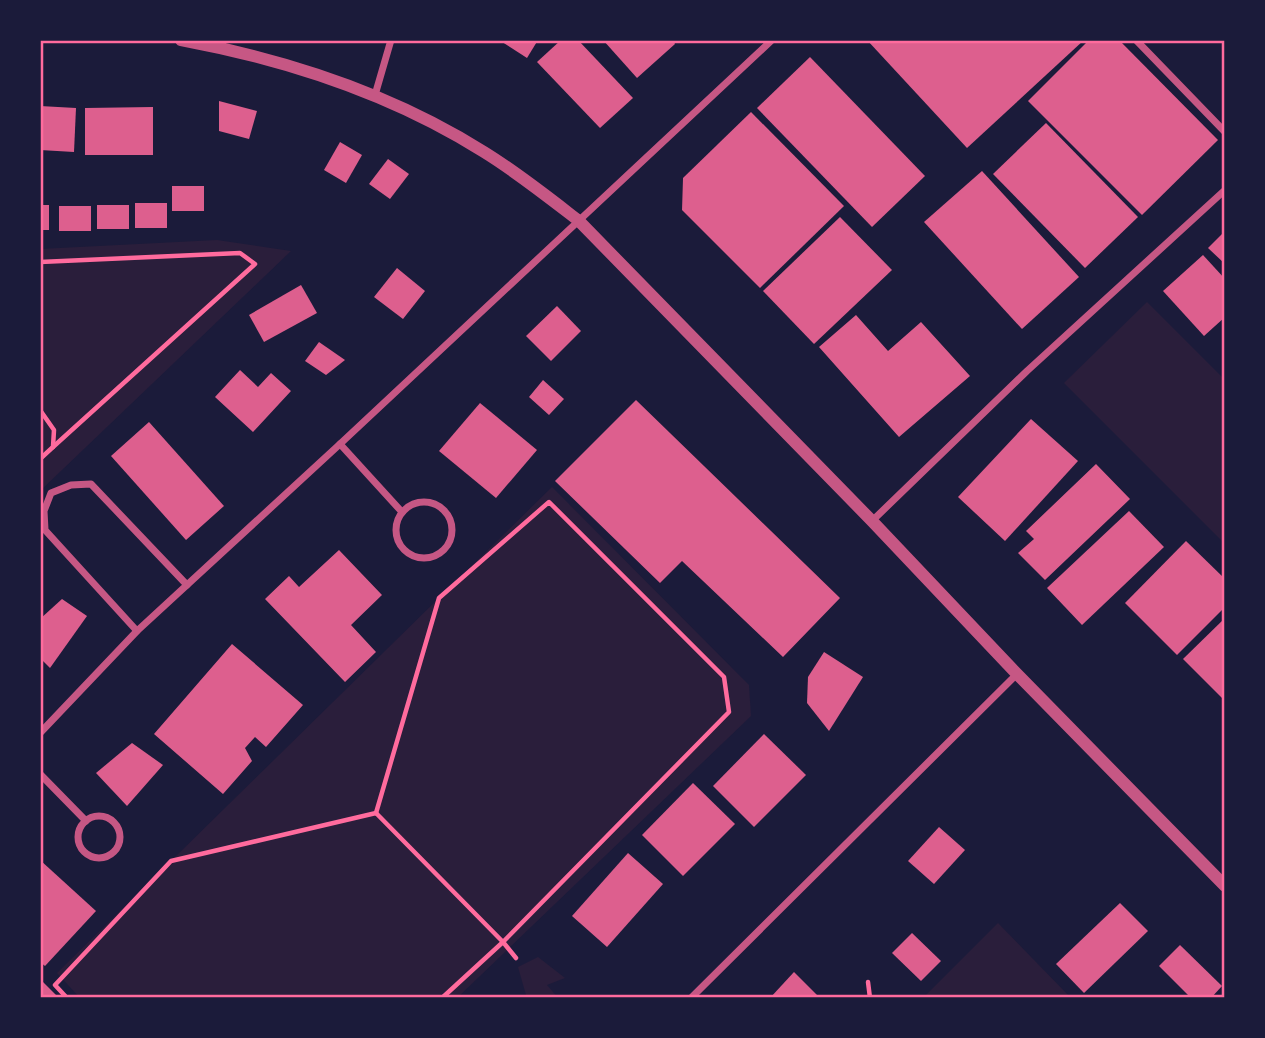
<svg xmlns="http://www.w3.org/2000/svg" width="1265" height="1038" font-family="'Noto Sans',sans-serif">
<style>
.green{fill:#2a1e3b}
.building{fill:#dd5f8e}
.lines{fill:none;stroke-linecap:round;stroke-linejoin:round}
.path{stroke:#ff6b9d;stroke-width:4.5}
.minor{stroke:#c65784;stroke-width:7}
.tertiary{stroke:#c65784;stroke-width:12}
.neatline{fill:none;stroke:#ff6b9d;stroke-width:2.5}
</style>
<rect width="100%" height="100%" fill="#1b1b3a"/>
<g class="green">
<path d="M 217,240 L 291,251 L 40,491 L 40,249 Z"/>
<path d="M 1147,302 L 1225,380 L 1225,544 L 1064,383 Z"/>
<path d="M 552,487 L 749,685 L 751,716 L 457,998 L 80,998 L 57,973 Z"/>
<path d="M 998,923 L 1071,998 L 923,998 Z"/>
<path d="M 538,957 L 565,978 L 547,985 L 558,998 L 529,998 L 526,995 L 518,967 Z"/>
</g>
<g class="building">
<path d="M 499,40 L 538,40 L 527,58 Z"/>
<path d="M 561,40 L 578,40 L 633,98 L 600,128 L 537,62 Z"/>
<path d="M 603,40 L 673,40 L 675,44 L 637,78 Z"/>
<path d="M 867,40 L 1084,40 L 967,148 Z"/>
<path d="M 1089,40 L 1119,40 L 1218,140 L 1142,215 L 1028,101 Z"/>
<path d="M 810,57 L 925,176 L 872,227 L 757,108 Z"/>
<path d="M 219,101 L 257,111 L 249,139 L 219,131 Z"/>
<path d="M 40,106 L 76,108 L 74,152 L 40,150 Z"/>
<path d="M 153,107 L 153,155 L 85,155 L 85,108 Z"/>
<path d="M 751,112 L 844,206 L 760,288 L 682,210 L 683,178 Z"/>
<path d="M 1046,123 L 1138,217 L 1085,268 L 993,174 Z"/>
<path d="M 340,142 L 362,155 L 346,183 L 324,170 Z"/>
<path d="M 388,159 L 409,174 L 390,199 L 369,184 Z"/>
<path d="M 982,171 L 1079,277 L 1022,329 L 924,222 Z"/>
<rect x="172" y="186" width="32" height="25"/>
<rect x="135" y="203" width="32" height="25"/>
<rect x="40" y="205" width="9" height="25"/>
<rect x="97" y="205" width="32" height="24"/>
<rect x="59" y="206" width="32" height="25"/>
<path d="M 840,217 L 892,270 L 814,344 L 763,291 Z"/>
<path d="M 1225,231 L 1225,264 L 1208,248 Z"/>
<path d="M 1203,255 L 1225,279 L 1225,317 L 1204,336 L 1163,291 Z"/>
<path d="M 397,268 L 425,291 L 403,319 L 374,297 Z"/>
<path d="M 301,285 L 317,313 L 264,342 L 249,315 Z"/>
<path d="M 557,306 L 581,331 L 551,361 L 526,336 Z"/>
<path d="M 856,315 L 888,351 L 921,322 L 970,376 L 899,437 L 819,347 Z"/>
<path d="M 319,342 L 345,360 L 326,375 L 305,361 Z"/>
<path d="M 240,370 L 258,387 L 271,373 L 291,391 L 253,432 L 215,397 Z"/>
<path d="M 543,380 L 564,399 L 549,415 L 529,397 Z"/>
<path d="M 636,400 L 840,598 L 783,657 L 682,561 L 660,583 L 555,481 Z"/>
<path d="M 480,403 L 537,450 L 496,498 L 439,451 Z"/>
<path d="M 1031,419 L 1078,461 L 1005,541 L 958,497 Z"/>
<path d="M 149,422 L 224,506 L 186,540 L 111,456 Z"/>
<path d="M 1096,464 L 1130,499 L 1045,580 L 1018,553 L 1034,539 L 1026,531 Z"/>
<path d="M 1129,511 L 1164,547 L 1082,625 L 1047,588 Z"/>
<path d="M 1186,541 L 1225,579 L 1225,607 L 1177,655 L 1125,603 Z"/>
<path d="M 339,550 L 382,595 L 351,625 L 376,652 L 345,682 L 265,599 L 289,576 L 299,587 Z"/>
<path d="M 62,599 L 87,616 L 50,668 L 40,658 L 40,619 Z"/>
<path d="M 1225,618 L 1225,701 L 1183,659 Z"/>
<path d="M 232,644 L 303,705 L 266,747 L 255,737 L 245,748 L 252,761 L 223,794 L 154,734 Z"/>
<path d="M 824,652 L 863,677 L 829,731 L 807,703 L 808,677 Z"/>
<path d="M 764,734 L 806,775 L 754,827 L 713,786 Z"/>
<path d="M 132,743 L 163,765 L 127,806 L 96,773 Z"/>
<path d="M 693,783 L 735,824 L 683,876 L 642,835 Z"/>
<path d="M 939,827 L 965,850 L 934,884 L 908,861 Z"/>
<path d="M 628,853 L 663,884 L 607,947 L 572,916 Z"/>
<path d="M 40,860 L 96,911 L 45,966 L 40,962 Z"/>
<path d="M 1120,903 L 1148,931 L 1084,993 L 1056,964 Z"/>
<path d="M 912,933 L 941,961 L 921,981 L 892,953 Z"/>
<path d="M 1180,945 L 1222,986 L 1211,998 L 1191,998 L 1159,966 Z"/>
<path d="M 794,972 L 820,998 L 770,998 Z"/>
<path d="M 40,979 L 59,998 L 40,998 Z"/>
</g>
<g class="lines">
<g class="path">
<path d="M 40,262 L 240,253 L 255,264 L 53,447"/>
<path d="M 40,410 L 54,430 L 53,447 L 40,459"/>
<path d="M 376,813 L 439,598 L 549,502 L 724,677 L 729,712 L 503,942 L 442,998"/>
<path d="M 376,813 L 503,942 L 516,958"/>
<path d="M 868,982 L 870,998"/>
<path d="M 67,998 L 55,985 L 171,861 L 376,813"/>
</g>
<g class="minor">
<path d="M 1136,40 L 1225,132"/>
<path d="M 375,95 L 391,40"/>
<path d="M 340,444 L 402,512"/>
<circle cx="424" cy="530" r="28"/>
<path d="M 872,521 L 1027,371 L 1225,190"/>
<path d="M 137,631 L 45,530 L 44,511 L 51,493 L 71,485 L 91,484 L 187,585"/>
<path d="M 40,733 L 137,631 L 340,444 L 772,40"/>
<path d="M 40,774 L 86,821"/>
<circle cx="99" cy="837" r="21"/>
<path d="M 691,998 L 1017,674"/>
</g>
<path class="tertiary" d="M 181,40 C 288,60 392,94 484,152 C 518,173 548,197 579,221 L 872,521 L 1017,674 L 1225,886"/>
</g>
<rect width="1265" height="1038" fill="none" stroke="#1b1b3a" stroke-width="84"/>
<rect x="42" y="42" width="1181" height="954" class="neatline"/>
</svg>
